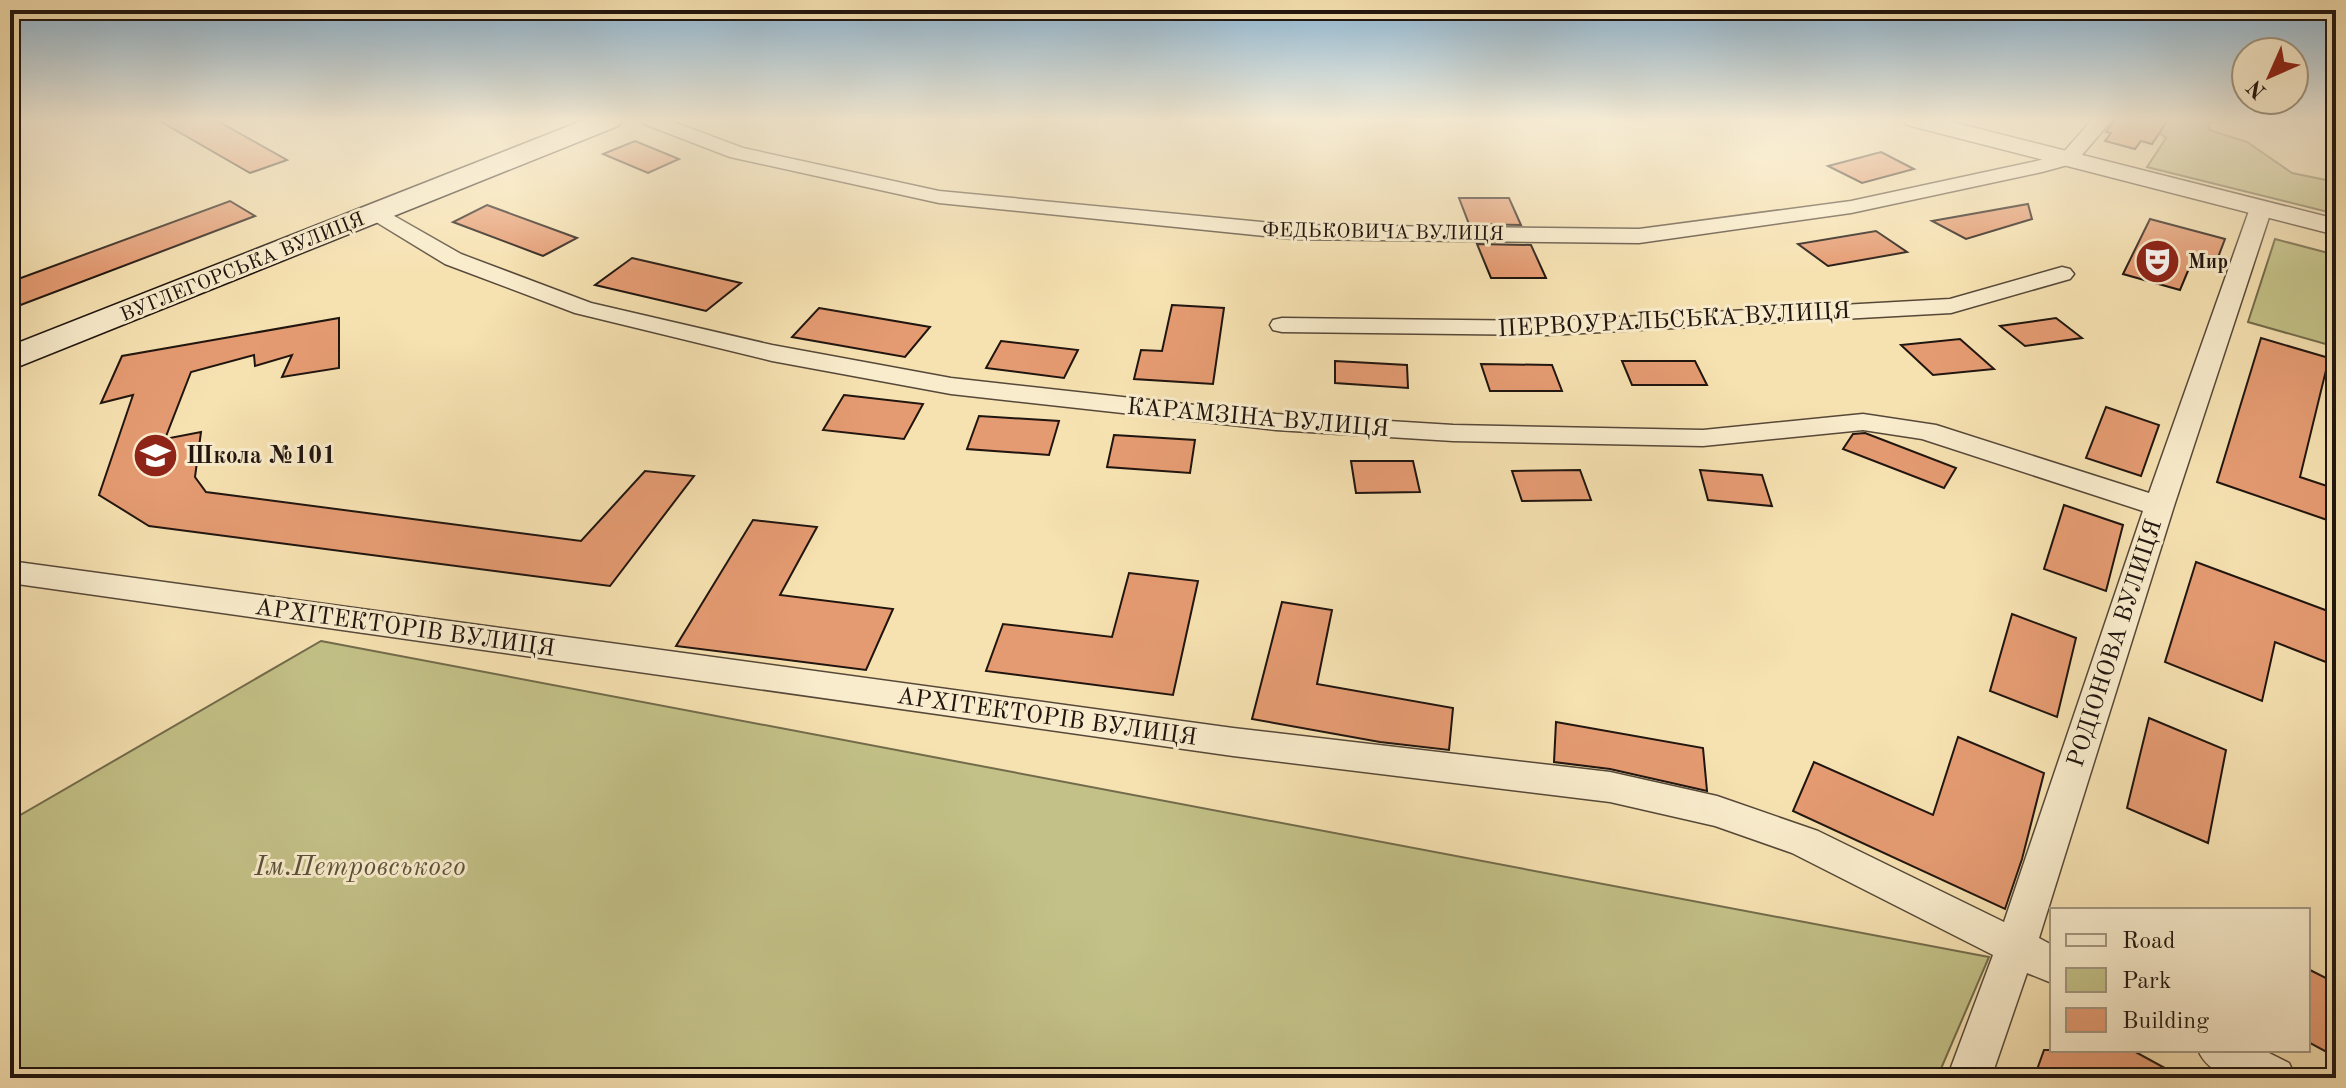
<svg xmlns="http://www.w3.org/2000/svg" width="2346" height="1088" font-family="'Old Standard TT',serif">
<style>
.green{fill:#c3c187;stroke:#726b4b;stroke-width:2}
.building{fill:#e59b72;stroke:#20150f;stroke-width:2}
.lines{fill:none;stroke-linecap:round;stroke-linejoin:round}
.minor-casing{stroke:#564838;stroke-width:3}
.tertiary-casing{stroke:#564838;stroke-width:3}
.secondary-casing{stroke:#20150f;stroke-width:3}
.minor{fill:#f9eccc;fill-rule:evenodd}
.tertiary{fill:#f9eccc;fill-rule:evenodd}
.secondary{fill:#f9eccc;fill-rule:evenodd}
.labels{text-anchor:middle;stroke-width:6;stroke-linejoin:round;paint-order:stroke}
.far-street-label{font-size:20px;fill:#20150f;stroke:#f9eccc}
.far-poi-label{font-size:20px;font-weight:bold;fill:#20150f;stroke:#f9eccc;text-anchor:start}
.street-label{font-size:24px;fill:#20150f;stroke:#f9eccc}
.poi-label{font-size:24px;font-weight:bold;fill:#20150f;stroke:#f9eccc;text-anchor:start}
.near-park-label{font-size:28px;font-style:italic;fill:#595139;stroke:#f9eccc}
</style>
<rect width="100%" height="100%" fill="#f6e1b1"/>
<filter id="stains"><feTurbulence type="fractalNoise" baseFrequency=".0025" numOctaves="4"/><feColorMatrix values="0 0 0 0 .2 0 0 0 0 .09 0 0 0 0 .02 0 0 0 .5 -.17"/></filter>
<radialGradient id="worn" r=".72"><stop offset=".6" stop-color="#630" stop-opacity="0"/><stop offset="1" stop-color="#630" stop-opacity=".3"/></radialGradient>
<g class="green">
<path d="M 2142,120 L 2242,120 L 2210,122 L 2209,130 L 2247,142 L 2292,173 L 2336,182 L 2336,214 L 2147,167 L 2166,138 Z"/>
<path d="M 2275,239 L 2336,255 L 2336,347 L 2248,322 Z"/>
<path d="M 321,641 L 1989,957 L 1937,1078 L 10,1078 L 10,821 Z"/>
</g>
<g class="building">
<path d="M 158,120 L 216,120 L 287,160 L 250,173 Z"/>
<path d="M 2115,120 L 2168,120 L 2152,144 L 2141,141 L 2135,149 L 2105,141 L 2111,133 L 2106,132 Z"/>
<path d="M 635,141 L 679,159 L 648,173 L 603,154 Z"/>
<path d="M 1881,152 L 1914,169 L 1862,183 L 1828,166 Z"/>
<path d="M 1459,198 L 1509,198 L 1521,225 L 1469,224 Z"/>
<path d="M 230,201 L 255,216 L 10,309 L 10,282 Z"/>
<path d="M 2028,204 L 2032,219 L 1966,239 L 1932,221 Z"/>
<path d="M 487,205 L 577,238 L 543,256 L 453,222 Z"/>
<path d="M 2150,219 L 2225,239 L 2217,260 L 2195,254 L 2180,290 L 2123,274 Z"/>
<path d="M 1876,231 L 1907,252 L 1828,266 L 1798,244 Z"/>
<path d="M 1477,244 L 1531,245 L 1546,278 L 1491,278 Z"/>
<path d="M 632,258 L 741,283 L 706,311 L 595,285 Z"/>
<path d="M 1172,305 L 1224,308 L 1213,384 L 1134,379 L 1141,350 L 1162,351 Z"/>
<path d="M 819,308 L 930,327 L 905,357 L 792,337 Z"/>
<path d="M 339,318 L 339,368 L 282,377 L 292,355 L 255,366 L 254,355 L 191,372 L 165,439 L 201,432 L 195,477 L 206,492 L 581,541 L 645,471 L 694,476 L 610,586 L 149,526 L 99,495 L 133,395 L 101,403 L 122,356 Z"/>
<path d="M 2056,318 L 2082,338 L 2025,346 L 2000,326 Z"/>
<path d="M 2261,338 L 2329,358 L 2300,477 L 2336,489 L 2336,523 L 2217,482 Z"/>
<path d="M 1960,339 L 1994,369 L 1933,375 L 1901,345 Z"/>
<path d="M 1001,341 L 1078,350 L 1064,378 L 986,368 Z"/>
<path d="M 1335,361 L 1407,365 L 1408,388 L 1335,383 Z"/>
<path d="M 1622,361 L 1695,361 L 1707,385 L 1632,385 Z"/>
<path d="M 1481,364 L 1552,365 L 1562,391 L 1490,391 Z"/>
<path d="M 844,395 L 923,404 L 904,439 L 823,430 Z"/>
<path d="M 2106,407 L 2159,425 L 2141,476 L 2086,458 Z"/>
<path d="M 979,416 L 1059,421 L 1049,455 L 967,449 Z"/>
<path d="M 1865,433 L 1956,468 L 1944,488 L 1843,449 L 1853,434 Z"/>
<path d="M 1114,435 L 1195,440 L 1190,473 L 1107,467 Z"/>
<path d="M 1351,461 L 1413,461 L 1420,492 L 1356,493 Z"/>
<path d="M 1580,470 L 1591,500 L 1522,501 L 1512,471 Z"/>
<path d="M 1700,470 L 1762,475 L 1772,506 L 1708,500 Z"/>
<path d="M 2064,505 L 2123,525 L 2106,591 L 2044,569 Z"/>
<path d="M 753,520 L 817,527 L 780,595 L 893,609 L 866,670 L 676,646 Z"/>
<path d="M 2196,562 L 2336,614 L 2336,666 L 2275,642 L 2262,701 L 2165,662 Z"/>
<path d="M 1129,573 L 1198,581 L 1173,695 L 986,671 L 1003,624 L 1112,637 Z"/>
<path d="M 1282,602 L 1332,610 L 1317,684 L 1453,708 L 1449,750 L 1380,742 L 1252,719 Z"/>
<path d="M 2012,614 L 2076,638 L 2057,717 L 1990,691 Z"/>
<path d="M 2149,718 L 2226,750 L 2208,843 L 2127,808 Z"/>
<path d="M 1556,722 L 1703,748 L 1707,791 L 1610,769 L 1554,762 Z"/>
<path d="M 1958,737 L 2044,773 L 2022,859 L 2005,909 L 1793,811 L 1814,762 L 1933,815 Z"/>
<path d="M 2308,969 L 2336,983 L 2336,1057 L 2308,1042 Z"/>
<path d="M 2044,1050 L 2132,1050 L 2183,1078 L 2034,1078 Z"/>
</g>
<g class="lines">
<defs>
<g id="minor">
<path d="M 641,120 L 668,120 L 743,148 L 939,191 L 1293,225 L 1639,229 L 1851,201 L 2032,162 L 2061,155 L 2092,120 L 2112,120 L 2075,163 L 2042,172 L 1851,213 L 1639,243 L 1293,239 L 939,203 L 730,157 L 644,124 Z"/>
<path d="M 2261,202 L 2272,208 L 2174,506 L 2039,938 L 2052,945 L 2052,983 L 2027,973 L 1991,1078 L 1947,1078 L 1993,955 L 1792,853 L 1715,826 L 1610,802 L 1233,756 L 10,583 L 10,561 L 1233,728 L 1610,772 L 1717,796 L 1818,831 L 2004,922 L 2143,511 L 1922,439 L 1863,430 L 1703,446 L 1453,441 L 1276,430 L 951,394 L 772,361 L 575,313 L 445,264 L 363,214 L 374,208 L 382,209 L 461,254 L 591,303 L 772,345 L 951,378 L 1276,414 L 1453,425 L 1703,430 L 1863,414 L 1936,425 L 2149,493 L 2250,208 Z"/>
<path d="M 2062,267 L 2070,269 L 2074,274 L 2070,279 L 1951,313 L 1548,335 L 1282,332 L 1273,330 L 1270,325 L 1273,320 L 1282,318 L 1548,321 L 1950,299 Z"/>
<path d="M 2198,1050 L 2263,1050 L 2289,1063 L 2296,1078 C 2261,1078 2214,1087 2198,1050 Z"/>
</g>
<path id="tertiary" d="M 1904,120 L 1944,120 L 2336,219 L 2336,235 L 1907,125 Z"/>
<path id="secondary" d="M 584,120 L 622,120 L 618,126 L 10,370 L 10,346 Z"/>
</defs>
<use href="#minor" class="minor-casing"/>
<use href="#tertiary" class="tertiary-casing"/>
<use href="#secondary" class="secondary-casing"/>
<use href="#minor" class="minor"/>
<use href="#tertiary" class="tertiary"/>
<use href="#secondary" class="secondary"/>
</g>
<linearGradient id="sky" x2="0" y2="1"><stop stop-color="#8cb6d5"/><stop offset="0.44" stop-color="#fbf2dc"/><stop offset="1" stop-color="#fbf2dc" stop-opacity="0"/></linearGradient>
<rect width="2346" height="272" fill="url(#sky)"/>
<defs>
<symbol id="theatre-disc" viewBox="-11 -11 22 22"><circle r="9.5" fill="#8f2418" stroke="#f9eccc"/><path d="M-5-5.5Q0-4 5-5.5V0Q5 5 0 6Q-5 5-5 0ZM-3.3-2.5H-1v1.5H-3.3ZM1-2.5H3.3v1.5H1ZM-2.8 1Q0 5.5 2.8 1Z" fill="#fff"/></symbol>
<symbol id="school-disc" viewBox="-11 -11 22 22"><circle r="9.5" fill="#8f2418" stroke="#f9eccc"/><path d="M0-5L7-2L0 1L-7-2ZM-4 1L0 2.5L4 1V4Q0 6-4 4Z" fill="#fff"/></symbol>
</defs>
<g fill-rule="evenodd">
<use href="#theatre-disc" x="2132" y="236" width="51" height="51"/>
<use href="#school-disc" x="130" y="430" width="51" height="51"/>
</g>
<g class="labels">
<g class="far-street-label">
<text transform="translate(1383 231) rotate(1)" y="7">ФЕДЬКОВИЧА ВУЛИЦЯ</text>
<text transform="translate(242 266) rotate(-22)" y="7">ВУГЛЕГОРСЬКА ВУЛИЦЯ</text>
</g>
<g class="far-poi-label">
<text x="2188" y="268">Мир</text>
</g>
<g class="street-label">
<text transform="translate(1674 319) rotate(-3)" y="8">ПЕРВОУРАЛЬСЬКА ВУЛИЦЯ</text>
<text transform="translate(1258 417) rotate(5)" y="8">КАРАМЗІНА ВУЛИЦЯ</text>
<text transform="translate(405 627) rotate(8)" y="8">АРХІТЕКТОРІВ ВУЛИЦЯ</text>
<text transform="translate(2114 643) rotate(-72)" y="8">РОДІОНОВА ВУЛИЦЯ</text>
<text transform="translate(1047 716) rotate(8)" y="8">АРХІТЕКТОРІВ ВУЛИЦЯ</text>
</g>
<g class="poi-label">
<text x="186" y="463">Школа №101</text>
</g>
<g class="near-park-label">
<text x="360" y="875">Ім.Петровського</text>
</g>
</g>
<rect width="2346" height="1088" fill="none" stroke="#f6e1b1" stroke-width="40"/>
<rect x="12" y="12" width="2322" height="1064" fill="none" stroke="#20150f" stroke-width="4"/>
<rect x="20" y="20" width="2306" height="1048" fill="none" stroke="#20150f" stroke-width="2"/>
<rect x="2050" y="908" width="260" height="144" fill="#f9eccc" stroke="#a29680" stroke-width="2"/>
<rect x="2066" y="934" width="40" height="12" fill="#f9eccc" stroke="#a29680" stroke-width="2"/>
<text x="2122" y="948" font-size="24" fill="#20150f">Road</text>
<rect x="2066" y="968" width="40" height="24" fill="#c3c187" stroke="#a29680" stroke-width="2"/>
<text x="2122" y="988" font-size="24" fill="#20150f">Park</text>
<rect x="2066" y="1008" width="40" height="24" fill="#e59b72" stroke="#a29680" stroke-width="2"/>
<text x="2122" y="1028" font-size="24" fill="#20150f">Building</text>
<g transform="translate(2270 76) rotate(225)"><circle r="38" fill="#f9eccc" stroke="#a29680" stroke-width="2"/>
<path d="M0-6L14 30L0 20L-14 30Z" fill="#8f2418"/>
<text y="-12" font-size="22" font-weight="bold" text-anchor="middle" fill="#20150f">N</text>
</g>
<rect width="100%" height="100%" filter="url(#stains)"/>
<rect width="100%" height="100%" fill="url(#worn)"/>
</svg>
